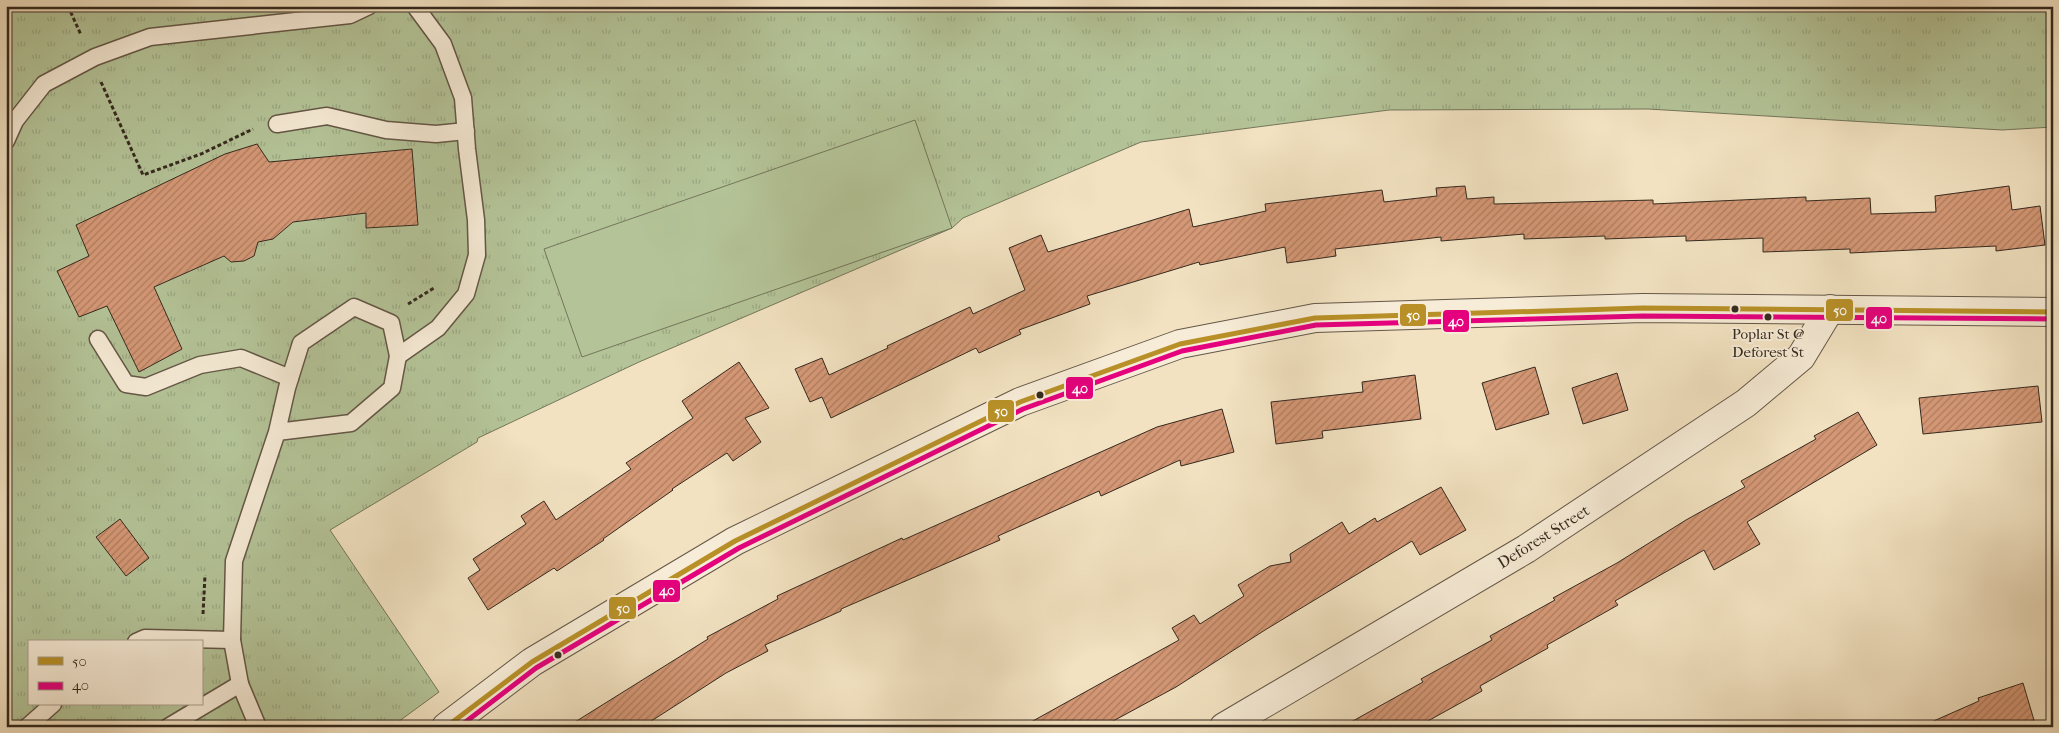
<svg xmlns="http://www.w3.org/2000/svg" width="2059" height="733" font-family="'IM FELL French Canon',serif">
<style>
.grass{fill:url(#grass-tufts);stroke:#74765b;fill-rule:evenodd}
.green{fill:#b4c498;stroke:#74765b}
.building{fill:url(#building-hatch);stroke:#34291e}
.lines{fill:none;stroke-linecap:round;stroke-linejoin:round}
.service-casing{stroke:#645747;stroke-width:19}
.minor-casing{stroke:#645747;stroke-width:30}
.tertiary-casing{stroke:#645747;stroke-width:30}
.path{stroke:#34291e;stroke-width:3;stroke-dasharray:4 2.5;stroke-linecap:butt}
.service{stroke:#f7ecd7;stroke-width:16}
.minor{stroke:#f7ecd7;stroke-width:28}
.tertiary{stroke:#f7ecd7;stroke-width:28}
.bus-1-casing{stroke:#f7ecd7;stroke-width:9}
.bus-2-casing{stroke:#f7ecd7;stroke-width:9}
.bus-1{stroke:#b89027;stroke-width:5}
.bus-2{stroke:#e5007d;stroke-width:5}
.bus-dot{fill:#34291e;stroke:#f7ecd7;stroke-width:2}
.labels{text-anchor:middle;stroke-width:4;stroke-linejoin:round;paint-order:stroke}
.bus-label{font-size:15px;fill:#34291e;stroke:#f7ecd7}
.street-label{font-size:16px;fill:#34291e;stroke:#f7ecd7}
.line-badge{stroke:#f7ecd7;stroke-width:2}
.badge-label{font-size:14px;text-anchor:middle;font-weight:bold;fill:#fff}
</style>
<defs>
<pattern id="grass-tufts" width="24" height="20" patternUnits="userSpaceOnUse" patternTransform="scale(1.25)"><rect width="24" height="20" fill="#b4c498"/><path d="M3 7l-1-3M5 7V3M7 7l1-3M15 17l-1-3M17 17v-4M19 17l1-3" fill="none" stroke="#9ba883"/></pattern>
<pattern id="building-hatch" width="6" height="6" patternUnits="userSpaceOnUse" patternTransform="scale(1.25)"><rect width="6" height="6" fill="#d59876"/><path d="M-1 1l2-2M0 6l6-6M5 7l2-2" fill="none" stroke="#ae7c60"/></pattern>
</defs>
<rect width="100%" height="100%" fill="#f2e2c1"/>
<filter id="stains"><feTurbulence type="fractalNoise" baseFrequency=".004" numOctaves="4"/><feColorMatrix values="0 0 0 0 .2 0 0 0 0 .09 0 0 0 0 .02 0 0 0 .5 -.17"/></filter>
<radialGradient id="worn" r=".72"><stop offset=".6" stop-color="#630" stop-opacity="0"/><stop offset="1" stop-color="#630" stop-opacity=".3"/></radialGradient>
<path class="grass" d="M 6,6 L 2053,6 L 2053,127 L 2002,130 L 1648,109 L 1389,110 L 1141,142 L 963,218 L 952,228 L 639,362 L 478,438 L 477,442 L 330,530 L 439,692 L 391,727 L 6,727 ZM 29,642 L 201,642 L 201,704 L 29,704 Z"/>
<path class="green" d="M 915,120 L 952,228 L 582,357 L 544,249 Z"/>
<g class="building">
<path d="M 257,144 L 269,162 L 412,149 L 418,225 L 366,228 L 366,213 L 293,222 L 273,239 L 258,242 L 254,256 L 244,261 L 231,262 L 224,256 L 154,287 L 182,349 L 139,372 L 107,306 L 79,317 L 57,271 L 89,256 L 76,225 L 225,154 Z"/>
<path d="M 1465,186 L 1467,199 L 1494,197 L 1494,204 L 1653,200 L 1653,204 L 1806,197 L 1806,201 L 1870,198 L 1871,214 L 1936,212 L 1935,196 L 2009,186 L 2012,210 L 2040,206 L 2045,245 L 1996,251 L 1996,246 L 1850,253 L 1850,249 L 1763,252 L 1763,238 L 1686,241 L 1686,236 L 1605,239 L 1605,236 L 1524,239 L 1524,234 L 1441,241 L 1441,237 L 1335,249 L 1336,256 L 1287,263 L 1285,247 L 1200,265 L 1199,262 L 1087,296 L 1090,304 L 1019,330 L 1021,334 L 979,353 L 976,348 L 831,418 L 822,397 L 810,402 L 795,369 L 822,358 L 829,375 L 888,348 L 887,346 L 970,307 L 973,314 L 1025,290 L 1009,248 L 1041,235 L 1048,252 L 1189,209 L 1193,227 L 1266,211 L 1265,204 L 1382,190 L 1384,202 L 1437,196 L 1436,188 Z"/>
<path d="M 739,362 L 769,408 L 745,418 L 761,442 L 733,461 L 727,453 L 672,489 L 673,490 L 603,539 L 604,540 L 557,571 L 554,568 L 488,610 L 468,578 L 480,570 L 473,559 L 526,524 L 521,516 L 544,501 L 556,520 L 631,469 L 626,463 L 693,418 L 682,401 Z"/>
<path d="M 1535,367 L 1549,414 L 1496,430 L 1482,383 Z"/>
<path d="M 1617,373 L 1628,410 L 1583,424 L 1572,388 Z"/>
<path d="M 1415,375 L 1421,419 L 1322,431 L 1323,438 L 1276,444 L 1271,402 L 1363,392 L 1362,382 Z"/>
<path d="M 2038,386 L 2042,422 L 1923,434 L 1919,398 Z"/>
<path d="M 1222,409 L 1234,452 L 1181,466 L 1180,460 L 1101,496 L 1099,491 L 998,536 L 1000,540 L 841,609 L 841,611 L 765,645 L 768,651 L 726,673 L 642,727 L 567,727 L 708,639 L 707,637 L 778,599 L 777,596 L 902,538 L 903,540 L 1157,427 Z"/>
<path d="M 1858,412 L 1877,445 L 1747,522 L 1760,544 L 1714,570 L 1704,550 L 1615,601 L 1618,605 L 1547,645 L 1548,648 L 1480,686 L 1482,691 L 1417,727 L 1342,727 L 1423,682 L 1421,679 L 1492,640 L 1490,636 L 1555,600 L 1553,598 L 1617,563 L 1686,520 L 1745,487 L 1741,481 L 1816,439 L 1814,436 Z"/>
<path d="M 1441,487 L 1466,530 L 1420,555 L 1412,541 L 1265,630 L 1176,687 L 1102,727 L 1022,727 L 1179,640 L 1172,628 L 1194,615 L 1200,624 L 1244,596 L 1238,585 L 1270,566 L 1291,562 L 1290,554 L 1342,522 L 1349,534 L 1375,518 L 1377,522 Z"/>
<path d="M 120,519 L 149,558 L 126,576 L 96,537 Z"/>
<path d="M 2023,683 L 2036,727 L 1920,727 L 1979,701 L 1978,698 Z"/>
</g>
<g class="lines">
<defs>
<g id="service">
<path d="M 277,124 L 327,116 L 386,130 L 436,134 L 466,131"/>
<path d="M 6,141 L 15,121 L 44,84 L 95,57 L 150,37 L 350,15 L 369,6"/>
<path d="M 98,339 L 126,384 L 146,387 L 200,365 L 241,358 L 290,378"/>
<path d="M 398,356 L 438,328 L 466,294 L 477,255 L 476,220 L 467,149 L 463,98 L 443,44 L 415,6"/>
<path d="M 136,642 L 145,638 L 232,640"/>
<path d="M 27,727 L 53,704"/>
<path d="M 168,727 L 240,684"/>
<path d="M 258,727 L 240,684 L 232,640 L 234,561 L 277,432 L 287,388 L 301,343 L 354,307 L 391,323 L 398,356 L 392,388 L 351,423 L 277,432"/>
</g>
<path id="minor" d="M 1224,727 L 1526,549 L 1746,403 L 1801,357 L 1830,309"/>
<path id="tertiary" d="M 446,727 L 532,662 L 735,541 L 1020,402 L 1180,344 L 1315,318 L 1643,308 L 2053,312"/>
</defs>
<use href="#service" class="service-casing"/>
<use href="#minor" class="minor-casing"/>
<use href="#tertiary" class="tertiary-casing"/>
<g class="path">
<path d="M 68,6 L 81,35"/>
<path d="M 101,82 L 143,175 L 201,154 L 253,129"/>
<path d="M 408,304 L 434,288"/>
<path d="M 203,614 L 205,575"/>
</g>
<use href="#service" class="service"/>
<use href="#minor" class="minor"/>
<use href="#tertiary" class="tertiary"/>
<defs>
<path id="bus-1" d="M 446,727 L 532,662 L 735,541 L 1020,402 L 1180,344 L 1315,318 L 1643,308 L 2053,312"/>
<path id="bus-2" d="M 459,727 L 536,668 L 739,548 L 1023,409 L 1182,351 L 1316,325 L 1643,316 L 2053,319"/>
</defs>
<use href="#bus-1" class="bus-1-casing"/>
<use href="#bus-2" class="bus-2-casing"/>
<use href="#bus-1" class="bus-1"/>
<use href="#bus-2" class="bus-2"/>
</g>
<g class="bus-dot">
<circle cx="1735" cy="309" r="4.5"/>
<circle cx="1768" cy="317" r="4.5"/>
<circle cx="1040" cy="395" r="4.5"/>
<circle cx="558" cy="655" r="4.5"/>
</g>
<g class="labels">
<g class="bus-label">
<text x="1768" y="339">Poplar St @<tspan x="1768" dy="18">Deforest St</tspan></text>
</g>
<g class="street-label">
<text transform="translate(1543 536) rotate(-32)" y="6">Deforest Street</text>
</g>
</g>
<g class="line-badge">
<rect x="1825" y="298" width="29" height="24" rx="5" fill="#b89027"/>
<rect x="1399" y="303" width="28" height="24" rx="5" fill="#b89027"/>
<rect x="1865" y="306" width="28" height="24" rx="5" fill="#e5007d"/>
<rect x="1442" y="309" width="28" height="24" rx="5" fill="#e5007d"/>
<rect x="1065" y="376" width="29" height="24" rx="5" fill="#e5007d"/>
<rect x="987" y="399" width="28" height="24" rx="5" fill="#b89027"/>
<rect x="652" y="579" width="29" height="24" rx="5" fill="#e5007d"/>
<rect x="608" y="596" width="29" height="24" rx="5" fill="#b89027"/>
</g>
<g class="badge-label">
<text x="1840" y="315">50</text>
<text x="1413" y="320">50</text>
<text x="1879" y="323">40</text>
<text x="1456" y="326">40</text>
<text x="1080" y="393">40</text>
<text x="1001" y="416">50</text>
<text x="667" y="595">40</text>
<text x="623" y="613">50</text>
</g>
<rect width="2059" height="733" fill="none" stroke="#f2e2c1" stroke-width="25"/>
<rect x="8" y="8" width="2044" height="718" fill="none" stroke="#34291e" stroke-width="2.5"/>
<rect x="12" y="12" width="2034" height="708" fill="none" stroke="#34291e"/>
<rect x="28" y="640" width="175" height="65" fill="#f7ecd7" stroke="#a99e8d"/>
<rect x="38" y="657" width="25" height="8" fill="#b89027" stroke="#a99e8d"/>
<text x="72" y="666" font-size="15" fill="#34291e">50</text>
<rect x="38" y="682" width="25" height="8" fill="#e5007d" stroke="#a99e8d"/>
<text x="72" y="690" font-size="15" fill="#34291e">40</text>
<rect width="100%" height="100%" filter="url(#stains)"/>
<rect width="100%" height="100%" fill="url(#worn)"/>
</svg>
